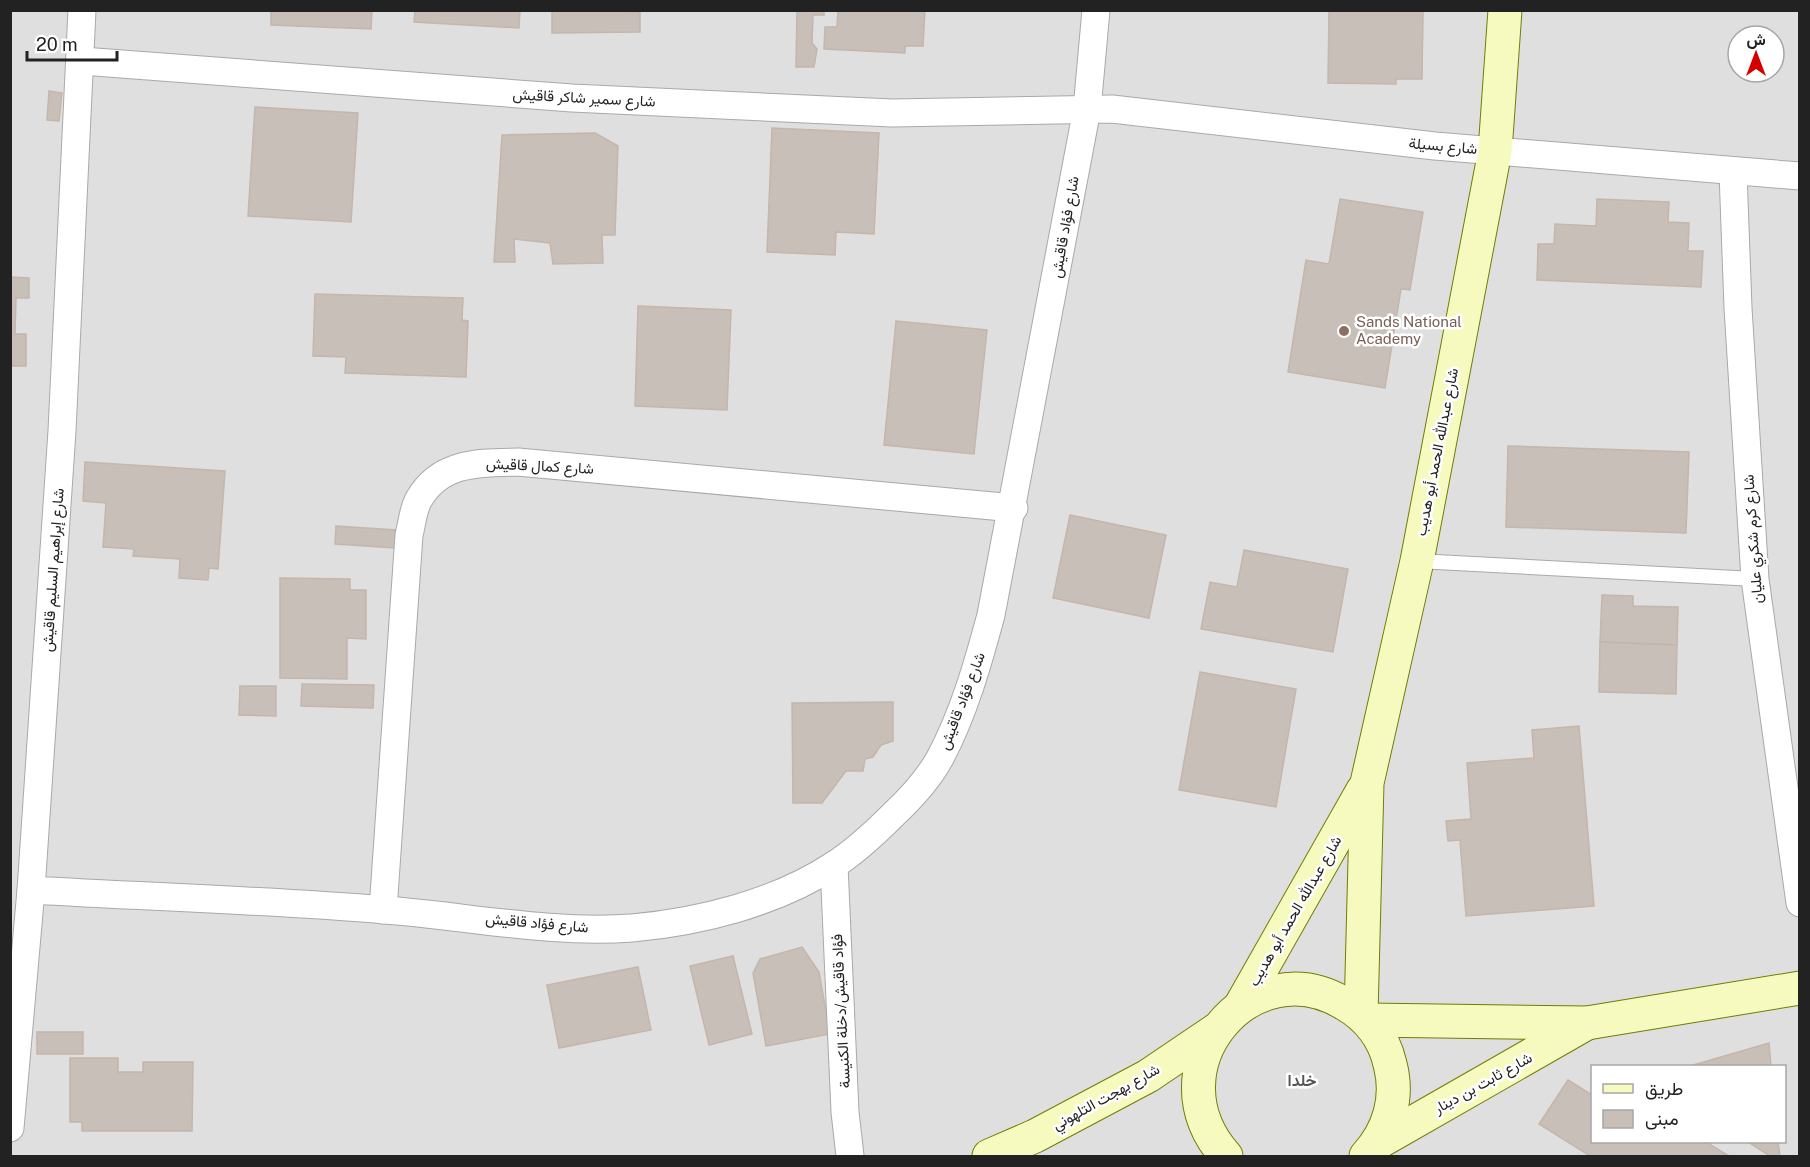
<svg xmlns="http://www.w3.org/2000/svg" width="1810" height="1167" font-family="'Public Sans',Vazirmatn,sans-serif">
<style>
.residential{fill:#e0dfdf;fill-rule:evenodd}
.building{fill:#c7bfb8;stroke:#c4b6ab;stroke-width:1.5}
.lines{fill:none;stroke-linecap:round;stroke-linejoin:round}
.lane-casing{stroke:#a9a9a9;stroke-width:16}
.street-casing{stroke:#a9a9a9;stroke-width:29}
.secondary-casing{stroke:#707d05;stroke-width:35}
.lane{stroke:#fff;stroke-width:14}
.street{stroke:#fff;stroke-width:27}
.secondary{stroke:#f7fabf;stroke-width:33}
.education-dot{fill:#8d6e63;stroke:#fff;stroke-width:2}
.labels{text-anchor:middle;stroke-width:5;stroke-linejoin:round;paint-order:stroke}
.street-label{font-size:15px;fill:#222;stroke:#fff}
.education-label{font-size:15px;fill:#785e54;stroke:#fff;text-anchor:start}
.neighbourhood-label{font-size:16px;font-weight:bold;fill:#555;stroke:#fff}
</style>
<rect width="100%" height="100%" fill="#f2efe9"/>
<path class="residential" d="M 11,11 L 1799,11 L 1799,1156 L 11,1156 ZM 1738,36 L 1774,36 L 1774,72 L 1738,72 ZM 1592,1066 L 1784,1066 L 1784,1142 L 1592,1142 Z"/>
<g class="building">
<path d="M 271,10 L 372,10 L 371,29 L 271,25 Z"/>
<path d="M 415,10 L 520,10 L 519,28 L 414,22 Z"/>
<path d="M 576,10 L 640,12 L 640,32 L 552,33 L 552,11 Z"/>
<path d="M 797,10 L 824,10 L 824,15 L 813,15 L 812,43 L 817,49 L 814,67 L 796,67 Z"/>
<path d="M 838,10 L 925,10 L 923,46 L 905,46 L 905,53 L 824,49 L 825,27 L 837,27 Z"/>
<path d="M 1329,10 L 1423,10 L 1422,79 L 1396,79 L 1396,84 L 1328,83 Z"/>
<path d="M 49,91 L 62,93 L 59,121 L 47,120 Z"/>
<path d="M 255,107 L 358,113 L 351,222 L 248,216 Z"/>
<path d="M 772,128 L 879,133 L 874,234 L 836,232 L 835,255 L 767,252 Z"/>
<path d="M 595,133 L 618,146 L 615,235 L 602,235 L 603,263 L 553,264 L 550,243 L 514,239 L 515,262 L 494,262 L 502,135 Z"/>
<path d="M 1340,199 L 1423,212 L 1410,290 L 1401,289 L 1385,388 L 1288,372 L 1306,260 L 1329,264 Z"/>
<path d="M 1597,199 L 1669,202 L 1668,222 L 1689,223 L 1688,251 L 1703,251 L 1701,287 L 1537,280 L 1538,244 L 1554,244 L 1555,224 L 1596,226 Z"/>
<path d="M 10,277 L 29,278 L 29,298 L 16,298 L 15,334 L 26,334 L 26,366 L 10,366 Z"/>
<path d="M 315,294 L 463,298 L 462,320 L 468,321 L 466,377 L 345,373 L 346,357 L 313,356 Z"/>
<path d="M 638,306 L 731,310 L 727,410 L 635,406 Z"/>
<path d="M 896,321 L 987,330 L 974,454 L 884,445 Z"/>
<path d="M 1508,446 L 1689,452 L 1686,533 L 1506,527 Z"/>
<path d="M 85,462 L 225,471 L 218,569 L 209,568 L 208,580 L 179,578 L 180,559 L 133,556 L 134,549 L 103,547 L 106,503 L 83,501 Z"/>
<path d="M 1070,515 L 1166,535 L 1149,618 L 1053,598 Z"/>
<path d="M 336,526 L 396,530 L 395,548 L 335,544 Z"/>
<path d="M 1244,550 L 1348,569 L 1333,652 L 1201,629 L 1210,582 L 1237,587 Z"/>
<path d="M 280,578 L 350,579 L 350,590 L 366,590 L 366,639 L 347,638 L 347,679 L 280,678 Z"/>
<path d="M 1602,595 L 1633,596 L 1633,606 L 1678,607 L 1677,645 L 1600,642 Z"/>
<path d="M 1600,642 L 1677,645 L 1676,694 L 1599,692 Z"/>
<path d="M 1200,672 L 1296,689 L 1276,807 L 1179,790 Z"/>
<path d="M 302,684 L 374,685 L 373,708 L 301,706 Z"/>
<path d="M 240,686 L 276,686 L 276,716 L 239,715 Z"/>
<path d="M 893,702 L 893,741 L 881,745 L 873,757 L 865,759 L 863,771 L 846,771 L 822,803 L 793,803 L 792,703 Z"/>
<path d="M 1579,726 L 1594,906 L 1466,916 L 1460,840 L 1448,841 L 1446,821 L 1471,819 L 1467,763 L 1534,758 L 1532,730 Z"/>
<path d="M 802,947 L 819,972 L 830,1034 L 766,1046 L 753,973 L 760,959 Z"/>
<path d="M 733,956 L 752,1034 L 709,1045 L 690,966 Z"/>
<path d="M 638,967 L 651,1030 L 559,1048 L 547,985 Z"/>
<rect x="37" y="1032" width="46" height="22"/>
<path d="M 1769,1043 L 1771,1066 L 1690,1066 Z"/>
<path d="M 70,1058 L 118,1058 L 118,1072 L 143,1072 L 143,1062 L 193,1062 L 192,1131 L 82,1131 L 82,1122 L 70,1122 Z"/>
<path d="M 1568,1080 L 1592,1095 L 1592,1142 L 1706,1142 L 1729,1156 L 1590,1156 L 1539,1124 Z"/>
<path d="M 1748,1142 L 1778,1142 L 1780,1156 L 1770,1156 Z"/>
</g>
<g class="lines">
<defs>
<path id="lane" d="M 1417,561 L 1755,579"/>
<g id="street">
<path d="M 82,61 L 572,98 L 892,113 L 1112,109 L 1435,146 L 1800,176"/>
<path d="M 1733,172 L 1738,308 L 1755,579 L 1800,903"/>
<path d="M 834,865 L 845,1112 L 850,1156"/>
<path d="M 31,890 C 149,897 267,900 385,910 C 466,916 550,934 632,928 C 700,922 776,903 834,865 C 856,851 876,832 894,814 C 911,798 929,778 940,758 C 964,713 978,663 991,615 L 1087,109 L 1096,10"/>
<path d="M 383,910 L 409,535 C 412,524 413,509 419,499 C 441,461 480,463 518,462 L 1014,508"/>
<path d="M 10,1128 L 31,890 L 62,431 L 82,10"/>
</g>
<g id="secondary">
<path d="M 1240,1007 L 1363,790"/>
<path d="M 1361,1014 L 1367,783 L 1417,561 L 1495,151 L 1505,10"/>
<path d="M 1368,1020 L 1587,1023 L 1800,988"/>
<path d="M 1379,1142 L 1587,1023"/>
<path d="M 989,1156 L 1035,1136 L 1148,1076 L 1216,1030"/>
<path d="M 1226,1156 C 1148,1069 1251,946 1345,1004 C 1369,1018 1384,1038 1390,1064 C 1399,1098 1389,1131 1366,1156"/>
</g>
</defs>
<use href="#lane" class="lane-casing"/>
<use href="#street" class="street-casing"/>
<use href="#secondary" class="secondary-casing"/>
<use href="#lane" class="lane"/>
<use href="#street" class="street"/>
<use href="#secondary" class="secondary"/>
</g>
<circle class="education-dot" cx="1344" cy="331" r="6"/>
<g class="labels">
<g class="street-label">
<text transform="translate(584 98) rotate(3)" y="5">شارع سمير شاكر قاقيش</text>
<text transform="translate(1443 146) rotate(5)" y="5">شارع بسيلة</text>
<text transform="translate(1065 227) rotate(-80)" y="5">شارع فؤاد قاقيش</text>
<text transform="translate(1437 452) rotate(-79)" y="5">شارع عبدالله الحمد أبو هديب</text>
<text transform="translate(540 466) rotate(3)" y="5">شارع كمال قاقيش</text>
<text transform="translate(1753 539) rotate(-94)" y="5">شارع كرم شكري عليان</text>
<text transform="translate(53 570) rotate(-86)" y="5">شارع إبراهيم السليم قاقيش</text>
<text transform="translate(962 701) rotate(-69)" y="5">شارع فؤاد قاقيش</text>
<text transform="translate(1295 911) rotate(-60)" y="5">شارع عبدالله الحمد أبو هديب</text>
<text transform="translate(537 923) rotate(5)" y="5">شارع فؤاد قاقيش</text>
<text transform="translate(841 1011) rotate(-93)" y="5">فؤاد قاقيش/دخلة الكنيسة</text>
<text transform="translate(1483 1083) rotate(-29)" y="5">شارع ثابت بن دينار</text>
<text transform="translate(1106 1097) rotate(-29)" y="5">شارع بهجت التلهوني</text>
</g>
<g class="education-label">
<text x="1356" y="327">Sands National<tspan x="1356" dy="17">Academy</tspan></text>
</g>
<g class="neighbourhood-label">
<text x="1302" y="1086">خلدا</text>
</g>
</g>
<rect width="1810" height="1167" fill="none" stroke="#222222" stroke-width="24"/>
<rect x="1591" y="1065" width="195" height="78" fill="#ffffff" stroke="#a7a7a7" stroke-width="1.5"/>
<rect x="1603" y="1084" width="30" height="9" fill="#f7fabf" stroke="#a7a7a7" stroke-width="1.5"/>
<text x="1645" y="1095" font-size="18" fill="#222222">طريق</text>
<rect x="1603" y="1110" width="30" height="18" fill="#c7bfb8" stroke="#a7a7a7" stroke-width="1.5"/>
<text x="1645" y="1125" font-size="18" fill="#222222">مبنى</text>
<g transform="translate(1756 54)"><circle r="28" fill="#ffffff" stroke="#a7a7a7" stroke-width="1.5"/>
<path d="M0-4.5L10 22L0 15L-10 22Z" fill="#d40000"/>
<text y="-9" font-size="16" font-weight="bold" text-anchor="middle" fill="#222222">ش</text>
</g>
<path d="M27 51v9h90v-9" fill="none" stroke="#222222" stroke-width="3"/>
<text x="36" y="51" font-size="18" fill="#222222" stroke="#ffffff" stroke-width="4.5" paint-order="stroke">20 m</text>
</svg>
